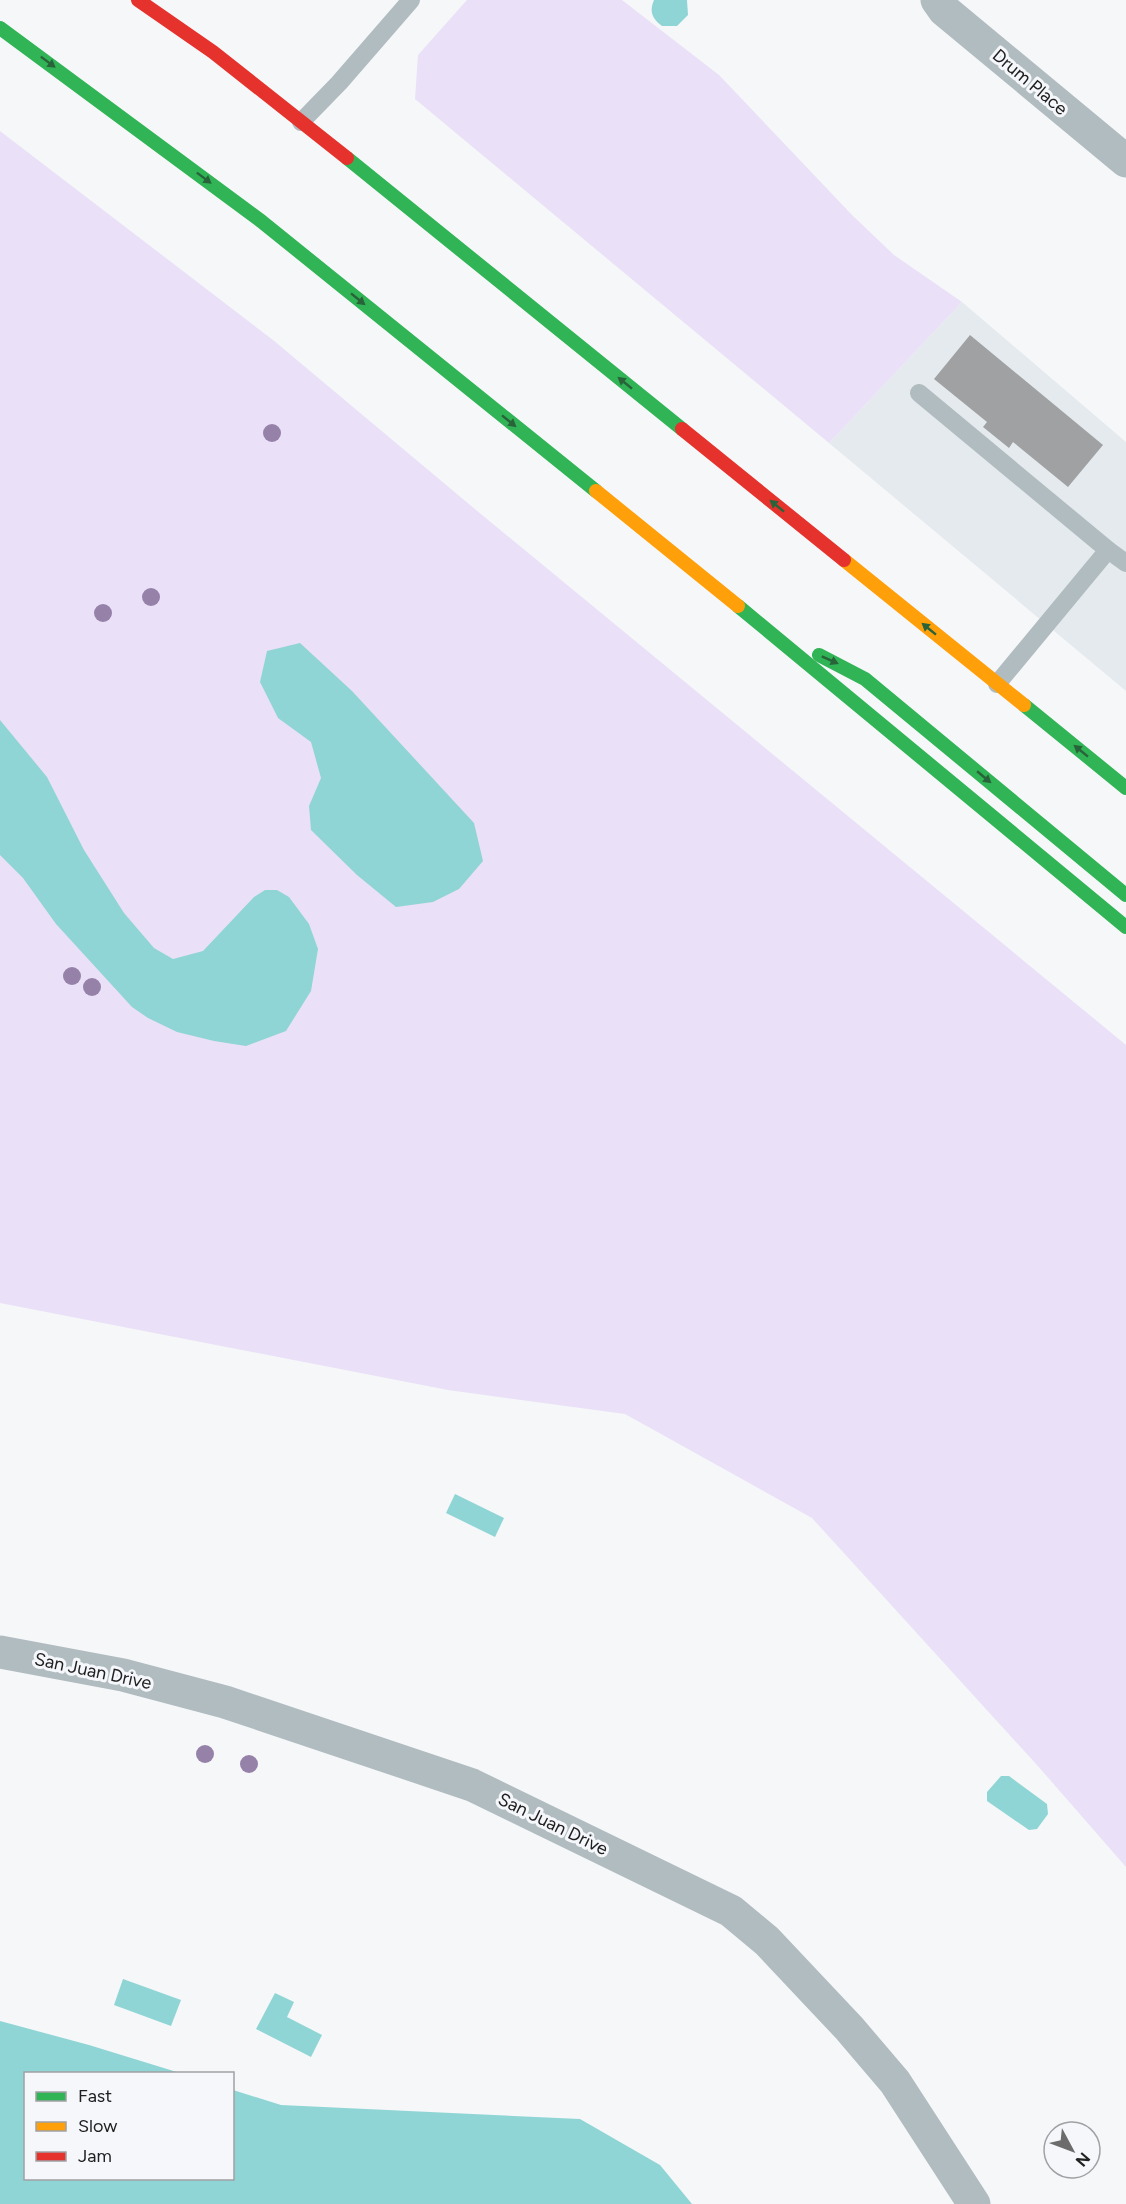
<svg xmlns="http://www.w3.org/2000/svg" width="1126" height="2204" font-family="Figtree,sans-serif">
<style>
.built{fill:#e5eaee}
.green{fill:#eae0f7}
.water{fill:#90d5d5}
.building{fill:#a0a1a2}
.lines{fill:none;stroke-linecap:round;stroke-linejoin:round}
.lane{stroke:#b1bcc0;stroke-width:18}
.street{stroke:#b1bcc0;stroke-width:33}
.fast{stroke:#30b455;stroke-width:14}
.slow{stroke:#ff9f0a;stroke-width:14}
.jam{stroke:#e5322d;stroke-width:14}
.tree{fill:#9681a9}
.oneway{fill:#286339}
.labels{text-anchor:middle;stroke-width:6;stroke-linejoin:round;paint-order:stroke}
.street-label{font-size:18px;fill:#212122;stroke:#f5f7fa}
</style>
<rect width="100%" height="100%" fill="#f6f7f9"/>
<path class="built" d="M 962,302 L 1126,442 L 1126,691 L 829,443 Z"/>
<g class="green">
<path d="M 467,0 L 622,0 L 719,75 L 852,215 L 894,255 L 962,302 L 829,443 L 415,99 L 418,55 Z"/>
<path d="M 0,131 L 273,340 L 476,510 L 1126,1045 L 1126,1867 L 1037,1765 L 812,1518 L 625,1414 L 448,1390 L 0,1303 Z"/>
</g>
<g class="water">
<path d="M 654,0 L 687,0 L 688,15 L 677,26 L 662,26 C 652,19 649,11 654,0 Z"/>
<path d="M 300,643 L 352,691 L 474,823 L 483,861 L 459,889 L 433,902 L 396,907 L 357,875 L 311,830 L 309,806 L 321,778 L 311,742 L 278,718 L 260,682 L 267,651 Z"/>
<path d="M 0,720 L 47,777 L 84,850 L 124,913 L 154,948 L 173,959 L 203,951 L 254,897 L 265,890 L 277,890 L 289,897 L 309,924 L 318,949 L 311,991 L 286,1031 L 246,1046 L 214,1041 L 177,1032 L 148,1018 L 132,1007 L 56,924 L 23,878 L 0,855 Z"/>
<path d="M 455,1494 L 504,1518 L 495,1537 L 446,1513 Z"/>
<path d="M 1001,1776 L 1009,1776 L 1047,1804 L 1048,1814 L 1037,1829 L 1029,1830 L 987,1801 L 987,1792 Z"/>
<path d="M 123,1979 L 181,2000 L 171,2026 L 114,2005 Z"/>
<path d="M 275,1993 L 294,2002 L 287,2017 L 322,2035 L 311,2057 L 256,2029 Z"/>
<path d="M 0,2021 L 89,2045 L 180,2073 L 26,2074 L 26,2178 L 232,2178 L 233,2090 L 281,2105 L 580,2119 L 660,2165 L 692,2204 L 0,2204 Z"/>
</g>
<path class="building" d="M 970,335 L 1103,445 L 1068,487 L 1013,442 L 1009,448 L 983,427 L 987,422 L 934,379 Z"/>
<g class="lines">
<g class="lane">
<path d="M 301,122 L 339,83 L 411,0"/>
<path d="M 919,393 L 1108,550 L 997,684"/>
<path d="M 1108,550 L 1126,563"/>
</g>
<g class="street">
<path d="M 937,0 L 944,10 L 1126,161"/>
<path d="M 0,1652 L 123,1675 L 225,1702 L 472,1785 L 731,1911 L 767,1941 L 849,2028 L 895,2082 L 974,2204"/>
</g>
<g class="fast">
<path d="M 0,28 L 261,221 L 596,491"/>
<path d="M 347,158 L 682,429"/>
<path d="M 738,606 L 1126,927"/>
<path d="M 819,655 L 865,679 L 1126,895"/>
<path d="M 1024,705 L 1126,788"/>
</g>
<g class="slow">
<path d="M 596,491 L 738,606"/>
<path d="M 844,560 L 1024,705"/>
</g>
<g class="jam">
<path d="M 138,0 L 213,52 L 347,158"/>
<path d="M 682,429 L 844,560"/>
</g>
</g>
<g class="tree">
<circle cx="272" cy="433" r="9"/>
<circle cx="151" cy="597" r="9"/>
<circle cx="103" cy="613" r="9"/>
<circle cx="72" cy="976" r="9"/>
<circle cx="92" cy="987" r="9"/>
<circle cx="205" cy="1754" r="9"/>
<circle cx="249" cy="1764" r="9"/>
</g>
<defs><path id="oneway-solid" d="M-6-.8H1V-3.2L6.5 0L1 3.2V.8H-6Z" transform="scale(1.5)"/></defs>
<g class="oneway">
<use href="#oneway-solid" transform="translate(48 62) rotate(37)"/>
<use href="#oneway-solid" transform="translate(204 178) rotate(37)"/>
<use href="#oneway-solid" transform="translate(358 299) rotate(39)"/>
<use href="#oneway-solid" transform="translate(625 383) rotate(-141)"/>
<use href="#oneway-solid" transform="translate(509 421) rotate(39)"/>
<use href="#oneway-solid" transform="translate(777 506) rotate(-141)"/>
<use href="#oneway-solid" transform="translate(929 629) rotate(-141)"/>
<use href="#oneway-solid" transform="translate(830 660) rotate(24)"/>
<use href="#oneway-solid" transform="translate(1081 751) rotate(-141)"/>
<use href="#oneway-solid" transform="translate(984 777) rotate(40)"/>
</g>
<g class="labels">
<g class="street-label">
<text transform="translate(1030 82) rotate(40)" y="6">Drum Place</text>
<text transform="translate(93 1671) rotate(12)" y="6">San Juan Drive</text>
<text transform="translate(553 1824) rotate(26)" y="6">San Juan Drive</text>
</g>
</g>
<rect x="24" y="2072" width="210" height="108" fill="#f5f7fa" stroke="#a0a1a4" stroke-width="1.5"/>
<rect x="36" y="2092" width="30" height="9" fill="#30b455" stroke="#a0a1a4" stroke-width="1.5"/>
<text x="78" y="2102" font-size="18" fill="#212122">Fast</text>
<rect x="36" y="2122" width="30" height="9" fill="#ff9f0a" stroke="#a0a1a4" stroke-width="1.5"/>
<text x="78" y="2132" font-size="18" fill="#212122">Slow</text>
<rect x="36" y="2152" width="30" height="9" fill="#e5322d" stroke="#a0a1a4" stroke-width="1.5"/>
<text x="78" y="2162" font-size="18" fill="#212122">Jam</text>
<g transform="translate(1072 2150) rotate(131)"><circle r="28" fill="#f5f7fa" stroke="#a0a1a4" stroke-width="1.5"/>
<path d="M0-4.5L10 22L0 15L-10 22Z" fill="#6c6c6d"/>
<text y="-9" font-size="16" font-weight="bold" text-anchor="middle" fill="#212122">N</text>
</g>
</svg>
